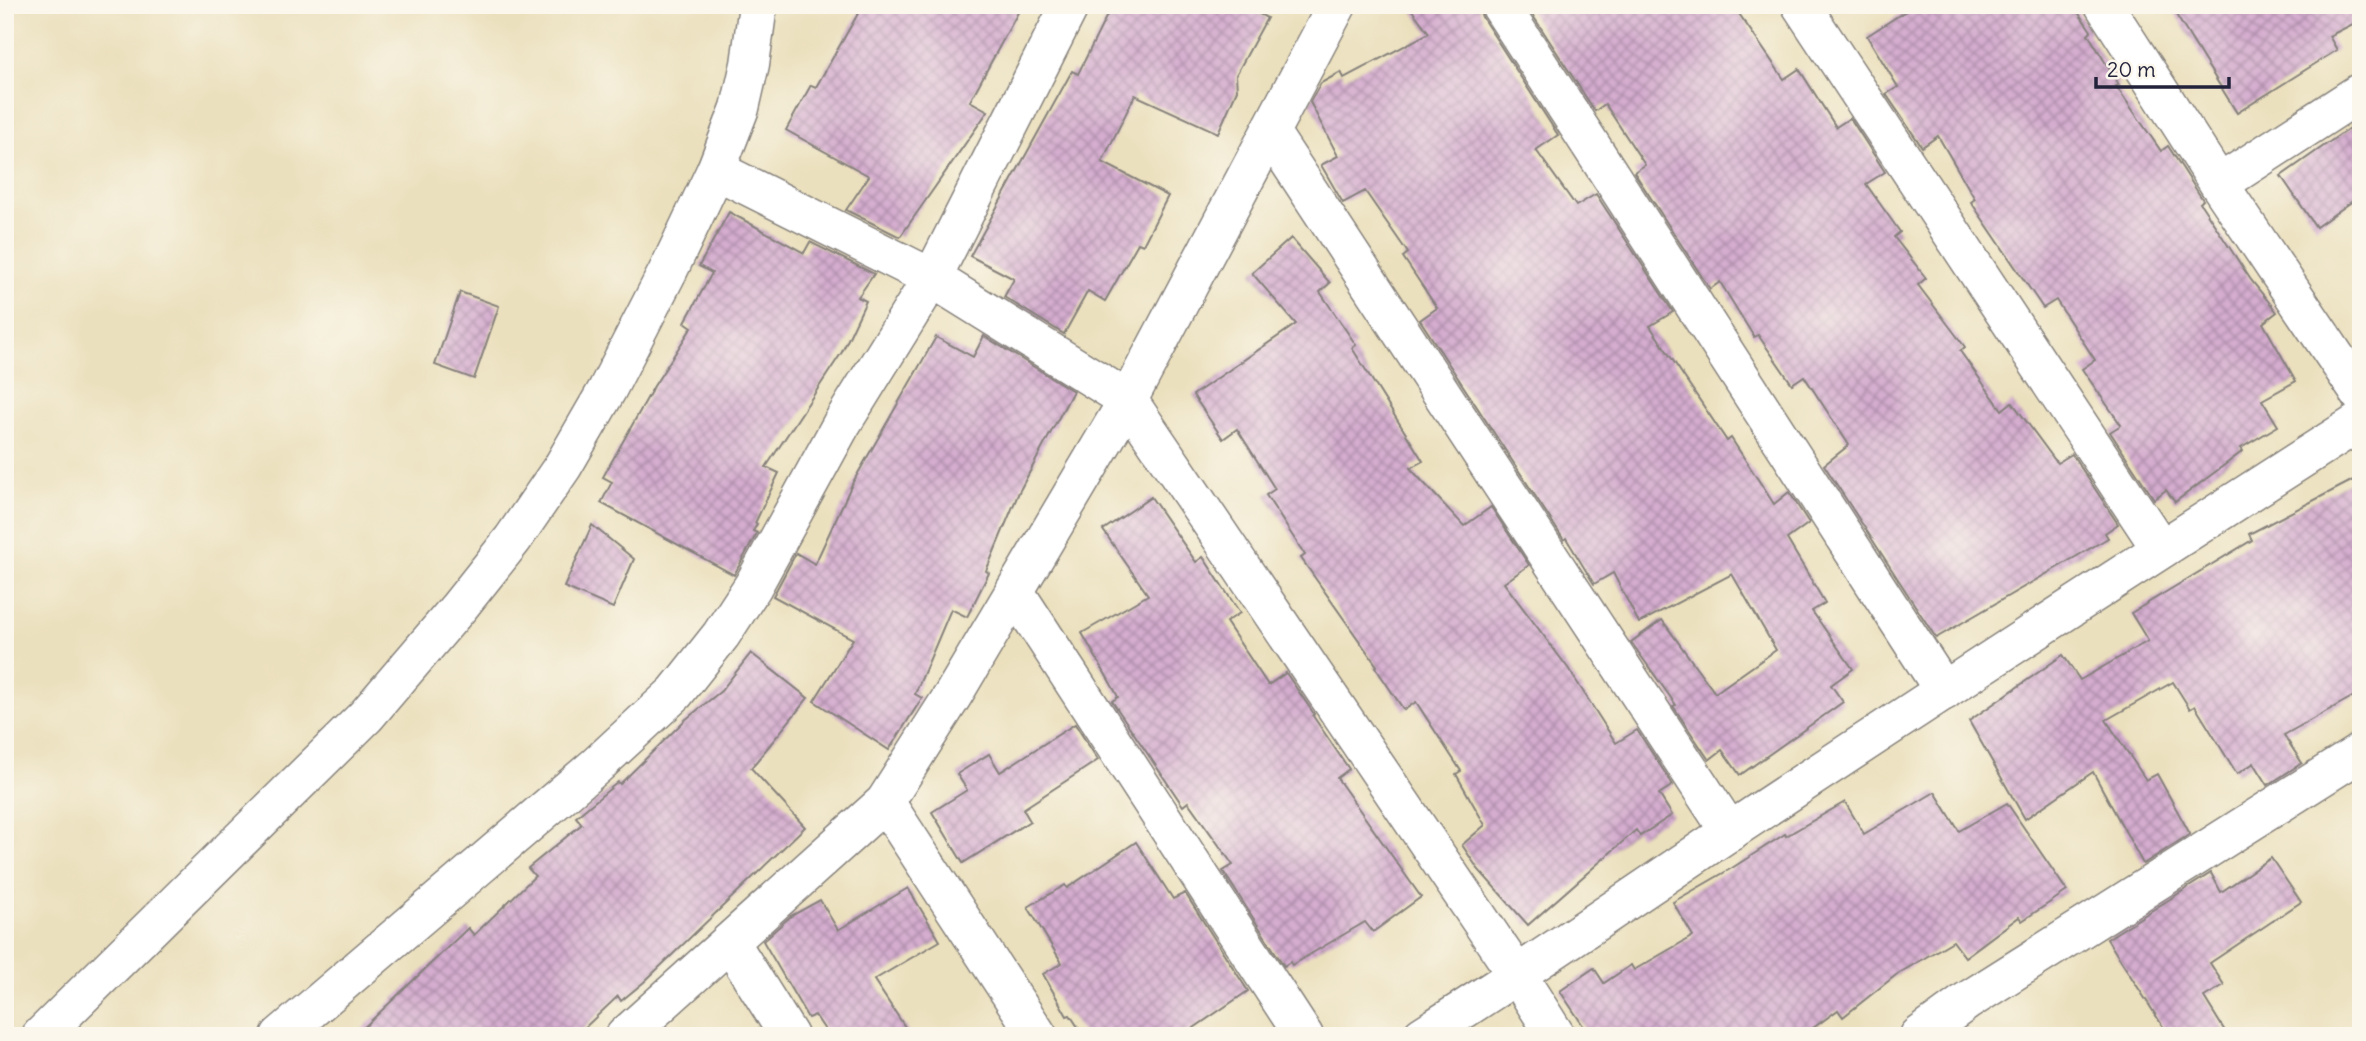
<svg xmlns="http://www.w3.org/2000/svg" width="2366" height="1041" font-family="Delius,sans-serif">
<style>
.building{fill:url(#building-cross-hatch)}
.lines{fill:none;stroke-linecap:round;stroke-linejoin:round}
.minor-casing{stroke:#86817c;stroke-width:41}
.tertiary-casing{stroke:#86817c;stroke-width:41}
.minor{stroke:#fff;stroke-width:38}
.tertiary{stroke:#fff;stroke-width:38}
</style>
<defs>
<pattern id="building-cross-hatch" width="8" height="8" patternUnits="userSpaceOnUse" patternTransform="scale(1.75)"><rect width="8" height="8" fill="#d5adcf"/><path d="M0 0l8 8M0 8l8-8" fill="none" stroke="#ac8ca9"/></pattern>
</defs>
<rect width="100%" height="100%" fill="#fbf7ec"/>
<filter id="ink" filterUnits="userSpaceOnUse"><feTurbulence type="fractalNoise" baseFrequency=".0143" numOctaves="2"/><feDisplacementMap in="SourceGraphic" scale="14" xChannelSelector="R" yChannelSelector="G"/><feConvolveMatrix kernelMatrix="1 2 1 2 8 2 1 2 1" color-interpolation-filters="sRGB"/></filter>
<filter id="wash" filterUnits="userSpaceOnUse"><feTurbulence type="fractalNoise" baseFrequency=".00686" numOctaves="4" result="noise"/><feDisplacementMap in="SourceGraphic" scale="28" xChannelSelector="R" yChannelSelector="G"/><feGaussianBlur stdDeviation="1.57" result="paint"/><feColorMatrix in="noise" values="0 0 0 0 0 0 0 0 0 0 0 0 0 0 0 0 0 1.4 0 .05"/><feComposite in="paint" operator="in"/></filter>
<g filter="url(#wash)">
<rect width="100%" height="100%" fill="#ebe0bd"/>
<g id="blocks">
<g class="building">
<path d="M 863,5 L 1022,5 L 970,101 L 988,111 L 900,237 L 846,210 L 869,176 L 786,130 L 811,85 L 816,87 Z"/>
<path d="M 1112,5 L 1243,5 L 1267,18 L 1236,75 L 1237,90 L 1218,133 L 1135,95 L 1102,162 L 1168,196 L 1143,245 L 1138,243 L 1105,301 L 1088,291 L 1064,334 L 1004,297 L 1014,279 L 970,256 L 1072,71 L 1078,74 Z"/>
<path d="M 1408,5 L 1478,5 L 1482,17 L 1558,135 L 1536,150 L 1576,206 L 1596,194 L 1673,312 L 1650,326 L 1727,441 L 1731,438 L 1774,504 L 1789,492 L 1809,523 L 1787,539 L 1825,603 L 1812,611 L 1853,669 L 1831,685 L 1843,702 L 1740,775 L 1722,750 L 1709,760 L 1673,706 L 1676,705 L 1631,642 L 1662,620 L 1715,693 L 1776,650 L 1732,574 L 1639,623 L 1613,573 L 1594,584 L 1566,538 L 1564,540 L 1420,320 L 1437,308 L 1403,257 L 1408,253 L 1365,191 L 1343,203 L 1321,165 L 1338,156 L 1310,102 L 1321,83 L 1341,72 L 1344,78 L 1429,33 Z"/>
<path d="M 1526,5 L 1733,5 L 1784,79 L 1799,69 L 1836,127 L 1850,118 L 1885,172 L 1866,184 L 1900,232 L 1894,237 L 1926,278 L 1918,285 L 1965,347 L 1960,351 L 2002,410 L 2012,402 L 2057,463 L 2072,454 L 2118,524 L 2105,533 L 2108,538 L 1936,638 L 1824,465 L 1849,445 L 1804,376 L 1792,384 L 1758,335 L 1754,337 L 1720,282 L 1710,289 L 1634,172 L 1645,165 L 1605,104 L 1595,111 Z"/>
<path d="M 1915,5 L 2073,5 L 2091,31 L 2088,34 L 2119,85 L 2116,86 L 2161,151 L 2168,146 L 2203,200 L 2200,203 L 2251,280 L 2277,312 L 2263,323 L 2296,381 L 2262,400 L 2278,426 L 2241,448 L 2243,451 L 2175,502 L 2166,490 L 2154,499 L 2110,432 L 2121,425 L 2082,369 L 2095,360 L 2056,300 L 2043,308 L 1971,202 L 1975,199 L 1938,136 L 1922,147 L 1886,94 L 1898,87 L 1867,36 Z"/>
<path d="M 2170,5 L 2361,5 L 2361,20 L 2329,36 L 2337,50 L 2237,113 Z"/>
<path d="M 2361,120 L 2361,195 L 2316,227 L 2281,176 Z"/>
<path d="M 729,212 L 804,253 L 810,242 L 874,274 L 858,297 L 866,301 L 842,352 L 766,467 L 779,473 L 755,523 L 757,524 L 753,531 L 757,533 L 734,575 L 601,503 L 612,482 L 603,477 L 654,386 L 692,327 L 685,322 L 712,273 L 699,266 Z"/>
<path d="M 1291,238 L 1330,283 L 1320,292 L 1356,345 L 1352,348 L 1423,461 L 1410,468 L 1464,526 L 1491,507 L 1529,565 L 1504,583 L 1568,668 L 1616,743 L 1637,730 L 1673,785 L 1659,794 L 1672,815 L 1640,836 L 1636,830 L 1528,925 L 1478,869 L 1462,845 L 1485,825 L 1456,774 L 1461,771 L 1416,702 L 1404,710 L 1375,667 L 1377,666 L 1301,558 L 1305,555 L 1266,495 L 1275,489 L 1237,429 L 1223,439 L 1193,395 L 1296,324 L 1252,273 Z"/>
<path d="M 460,292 L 499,306 L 474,379 L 435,365 Z"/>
<path d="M 984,336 L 1073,391 L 1019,492 L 986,571 L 989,573 L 967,617 L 951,609 L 915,694 L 922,698 L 889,750 L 814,701 L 853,639 L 773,596 L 796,553 L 815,564 L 853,482 L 936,337 L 973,357 Z"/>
<path d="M 2361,476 L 2361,692 L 2284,735 L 2302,763 L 2268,785 L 2254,763 L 2237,774 L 2195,706 L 2190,709 L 2173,682 L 2106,720 L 2146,780 L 2157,774 L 2190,834 L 2143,864 L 2093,772 L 2025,819 L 1969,721 L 2063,655 L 2080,680 L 2148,641 L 2131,613 L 2252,540 L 2249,534 Z"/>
<path d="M 1151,497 L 1196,562 L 1203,557 L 1240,613 L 1226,622 L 1268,685 L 1286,673 L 1314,714 L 1313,716 L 1349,769 L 1337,778 L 1421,897 L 1373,932 L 1365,922 L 1292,965 L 1290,962 L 1284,966 L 1223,871 L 1233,865 L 1188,802 L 1183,806 L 1112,701 L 1118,697 L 1115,691 L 1082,633 L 1148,595 L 1103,530 Z"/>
<path d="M 592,525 L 634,559 L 613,608 L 564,587 Z"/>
<path d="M 751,653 L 808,698 L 751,768 L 805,827 L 644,982 L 621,1001 L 618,996 L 576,1036 L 355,1036 L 468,928 L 474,935 L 535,876 L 528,868 L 582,824 L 576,817 L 618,782 L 620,784 L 685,720 L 721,691 Z"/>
<path d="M 1075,724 L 1098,760 L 1023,809 L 1030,821 L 963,863 L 932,812 L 967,790 L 957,774 L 989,754 L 1000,772 Z"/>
<path d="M 1935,792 L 1959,831 L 2007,803 L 2067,891 L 2022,921 L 2019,917 L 1965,957 L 1953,941 L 1896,975 L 1843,1017 L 1838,1010 L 1802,1036 L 1590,1036 L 1560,991 L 1594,968 L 1604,983 L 1631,965 L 1634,970 L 1693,936 L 1673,902 L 1732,868 L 1785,834 L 1786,836 L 1845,802 L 1864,834 Z"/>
<path d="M 1136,842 L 1173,899 L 1185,893 L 1248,991 L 1182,1036 L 1084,1036 L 1070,1015 L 1067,1016 L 1043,974 L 1062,963 L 1028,907 L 1065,885 L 1067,888 Z"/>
<path d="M 2271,858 L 2301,902 L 2210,963 L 2224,985 L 2204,997 L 2228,1036 L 2169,1036 L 2107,939 L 2211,873 L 2221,892 Z"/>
<path d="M 908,888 L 940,941 L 874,980 L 911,1036 L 829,1036 L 815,1015 L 808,1018 L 763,941 L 791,916 L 820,900 L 838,930 Z"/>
</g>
</g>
</g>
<g filter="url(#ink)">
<use href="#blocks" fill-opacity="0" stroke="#86817c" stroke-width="2"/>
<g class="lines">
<defs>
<g id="minor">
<path d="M 1500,5 L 1944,691"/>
<path d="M 1801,5 L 2161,549"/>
<path d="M 2104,5 L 2219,184 L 2361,395"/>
<path d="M 1270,132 L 1730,832"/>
<path d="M 716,170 L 932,278 L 1128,400 L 1518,976 L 1556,1036"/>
<path d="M 2219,184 L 2361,92"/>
<path d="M 1015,592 L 1304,1036"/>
<path d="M 885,802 L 1038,1036"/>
<path d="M 730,942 L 789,1036"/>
<path d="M 41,1036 L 366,716 L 459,607 L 513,539 L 563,466 L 607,390 L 669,269 L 716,170 L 740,108 L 750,64 L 758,5"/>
<path d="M 280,1036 L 596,766 L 675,693 L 721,635 L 753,586 L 841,425 L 932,278 L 1070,5"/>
<path d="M 625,1036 L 885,802 L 953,695 L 1128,400 L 1337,5"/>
<path d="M 1919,1036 L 1967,1001 L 2361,752"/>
</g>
<path id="tertiary" d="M 1422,1036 C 1527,970 1629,899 1732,830 C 1940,692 2150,556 2361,421"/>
</defs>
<use href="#minor" class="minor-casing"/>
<use href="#tertiary" class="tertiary-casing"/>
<use href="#minor" class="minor"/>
<use href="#tertiary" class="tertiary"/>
</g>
</g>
<rect width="2366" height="1041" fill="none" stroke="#fbf7ec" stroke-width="28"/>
<path d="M2096 77v10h133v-10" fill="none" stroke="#22223b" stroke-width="3.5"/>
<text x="2107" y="77" font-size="21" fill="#22223b" stroke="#fbf7ec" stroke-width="5" paint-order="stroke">20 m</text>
</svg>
